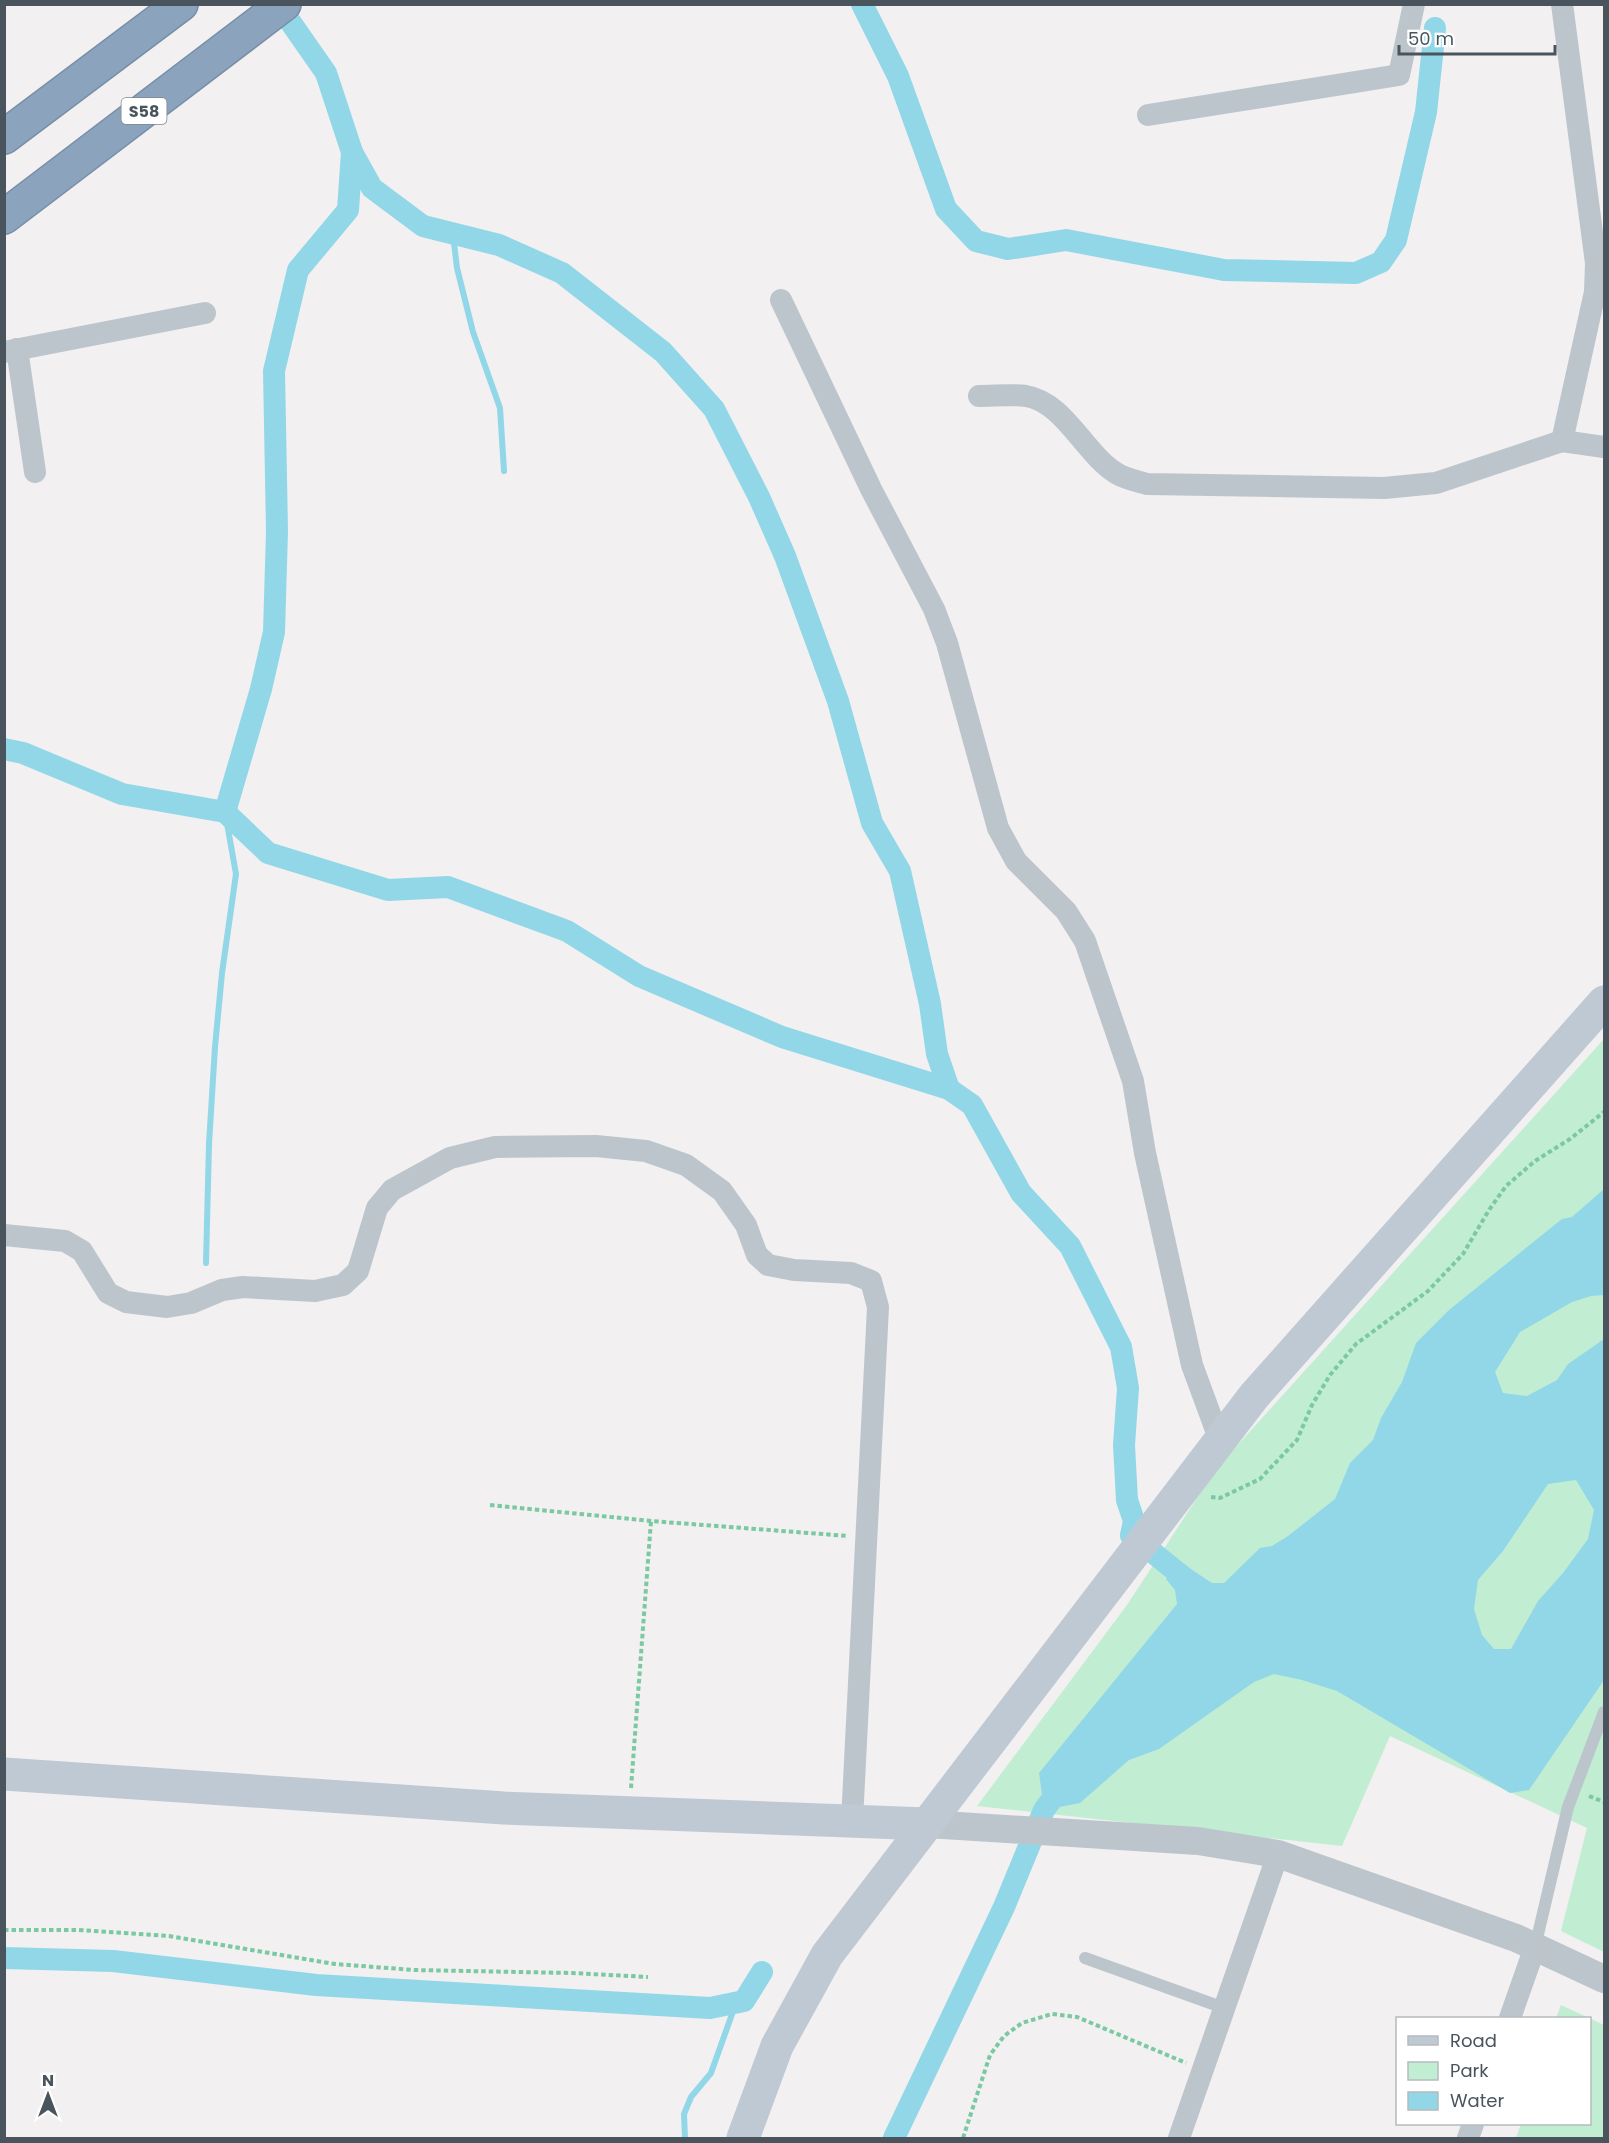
<svg xmlns="http://www.w3.org/2000/svg" width="1609" height="2143" font-family="Poppins,sans-serif">
<style>
.green{fill:#c1edd2}
.water{fill:#91d7e8;fill-rule:evenodd}
.lines{fill:none;stroke-linecap:round;stroke-linejoin:round}
.stream{stroke:#91d7e8;stroke-width:6}
.canal{stroke:#91d7e8;stroke-width:22}
.motorway-casing{stroke:#768ea8;stroke-width:36}
.path{stroke:#7bc9a2;stroke-width:4;stroke-dasharray:4.5 3;stroke-linecap:butt}
.service{stroke:#bdc5cc;stroke-width:12}
.minor{stroke:#bdc5cc;stroke-width:22}
.tertiary{stroke:#bdc5cc;stroke-width:28}
.secondary{stroke:#bfc9d3;stroke-width:33}
.motorway{stroke:#8ba3bc;stroke-width:33}
.labels{text-anchor:middle;stroke-width:4.5;stroke-linejoin:round;paint-order:stroke}
.shield{fill:#fff;stroke:#80878e;stroke-width:1.5}
.shield-label{font-size:16px;font-weight:bold;fill:#49545d}
</style>
<rect width="100%" height="100%" fill="#f2f0f0"/>
<g class="green">
<path d="M 1604,1039 L 1604,1952 L 1561,1931 L 1587,1828 L 1390,1736 L 1342,1846 L 977,1806 L 1127,1605 L 1216,1469 Z"/>
<path d="M 1561,2005 L 1604,2025 L 1604,2138 L 1516,2138 L 1521,2124 L 1590,2124 L 1590,2018 L 1556,2018 Z"/>
</g>
<path class="water" d="M 1604,1189 L 1604,1295 L 1591,1296 L 1572,1302 L 1520,1332 L 1495,1372 L 1503,1393 L 1527,1396 L 1557,1380 L 1568,1364 L 1604,1339 L 1604,1680 L 1529,1790 L 1510,1793 L 1337,1691 L 1302,1680 L 1274,1674 L 1254,1682 L 1159,1749 L 1129,1760 L 1080,1803 L 1044,1810 L 1039,1773 L 1177,1604 L 1175,1590 L 1166,1579 L 1180,1562 L 1212,1583 L 1224,1583 L 1260,1548 L 1272,1546 L 1288,1536 L 1335,1499 L 1350,1463 L 1373,1440 L 1381,1418 L 1402,1382 L 1416,1343 L 1449,1310 L 1562,1219 L 1572,1217 ZM 1576,1480 L 1594,1510 L 1588,1539 L 1563,1573 L 1538,1601 L 1511,1649 L 1494,1649 L 1482,1635 L 1474,1609 L 1478,1580 L 1503,1551 L 1548,1484 Z"/>
<g class="lines">
<g class="stream">
<path d="M 462,236 L 454,243 L 457,268 L 473,332 L 500,408 L 504,471"/>
<path d="M 206,1263 L 209,1144 L 215,1047 L 222,973 L 236,874 L 225,812"/>
<path d="M 685,2138 L 684,2114 L 691,2097 L 711,2073 L 736,2003"/>
</g>
<g class="canal">
<path d="M 862,4 L 898,76 L 946,209 L 976,241 L 1008,249 L 1066,240 L 1224,270 L 1356,273 L 1381,262 L 1396,240 L 1426,112 L 1435,28"/>
<path d="M 352,152 L 372,188 L 423,226 L 499,245 L 562,273 L 663,352 L 714,409 L 759,497 L 785,556 L 838,701 L 872,823 L 900,871 L 930,1004 L 937,1054 L 949,1089"/>
<path d="M 4,749 L 23,753 L 122,794 L 225,812 L 261,689 L 274,632 L 277,531 L 274,371 L 298,270 L 348,210 L 352,152 L 326,73 L 289,20"/>
<path d="M 225,812 L 268,853 L 388,890 L 448,887 L 567,931 L 639,976 L 782,1037 L 949,1089 L 972,1105 L 1021,1193 L 1070,1246 L 1121,1347 L 1128,1388 L 1124,1445 L 1127,1500 L 1134,1521 L 1131,1535 L 1197,1588"/>
<path d="M 4,1958 L 113,1961 L 316,1985 L 710,2008 L 744,2001 L 762,1972"/>
<path d="M 894,2138 L 1004,1907 L 1044,1810 L 1061,1787"/>
</g>
<defs>
<g id="motorway">
<path d="M 4,137 L 181,4"/>
<path d="M 4,217 L 284,4"/>
</g>
</defs>
<use href="#motorway" class="motorway-casing"/>
<g class="path">
<path d="M 1211,1497 L 1220,1498 L 1260,1479 L 1297,1440 L 1312,1405 L 1330,1375 L 1356,1344 L 1428,1291 L 1463,1254 L 1489,1210 L 1506,1186 L 1535,1161 L 1570,1139 L 1604,1112"/>
<path d="M 490,1505 L 651,1521 L 848,1536"/>
<path d="M 631,1788 L 651,1521"/>
<path d="M 1589,1796 L 1604,1802"/>
<path d="M 4,1930 L 79,1930 L 169,1936 L 335,1964 L 414,1970 L 572,1973 L 648,1977"/>
<path d="M 963,2138 L 990,2055 L 1004,2036 L 1022,2023 L 1052,2014 L 1077,2017 L 1186,2063"/>
</g>
<g class="service">
<path d="M 1535,1947 L 1568,1807 L 1604,1712"/>
<path d="M 1085,1958 L 1224,2008"/>
</g>
<g class="minor">
<path d="M 1562,4 L 1596,263 L 1595,292 L 1562,441 L 1604,447"/>
<path d="M 1148,115 L 1399,75 L 1414,4"/>
<path d="M 781,300 L 871,489 L 934,609 L 947,643 L 998,828 L 1016,861 L 1066,911 L 1085,941 L 1133,1081 L 1145,1153 L 1192,1365 L 1220,1441"/>
<path d="M 17,349 L 35,472"/>
<path d="M 4,352 L 205,313"/>
<path d="M 979,396 C 994,396 1011,394 1026,396 C 1064,402 1085,454 1116,473 C 1125,479 1138,481 1147,484 L 1384,488 L 1436,483 L 1562,441"/>
<path d="M 4,1235 L 65,1241 L 82,1251 L 108,1293 L 126,1302 L 167,1307 L 191,1303 L 222,1290 L 243,1287 L 315,1291 L 343,1285 L 358,1271 L 377,1208 L 392,1190 L 450,1158 L 495,1147 L 596,1146 L 646,1151 L 686,1165 L 722,1191 L 746,1225 L 757,1255 L 768,1265 L 794,1270 L 851,1273 L 871,1281 L 878,1307 L 852,1821"/>
<path d="M 1510,2018 L 1535,1947"/>
<path d="M 1179,2138 L 1278,1854"/>
<path d="M 1468,2138 L 1473,2124"/>
</g>
<path class="tertiary" d="M 927,1824 L 1198,1841 L 1278,1854 L 1516,1938 L 1604,1979"/>
<g class="secondary">
<path d="M 4,1774 L 504,1808 L 927,1824"/>
<path d="M 743,2138 L 777,2046 L 827,1955 L 1254,1396 L 1604,1002"/>
</g>
<use href="#motorway" class="motorway"/>
</g>
<g class="labels">
<rect class="shield" x="121.5" y="98" width="45" height="26" rx="4.5"/>
<g class="shield-label">
<text x="144" y="117">S58</text>
</g>
</g>
<rect width="1609" height="2143" fill="none" stroke="#49545d" stroke-width="12"/>
<rect x="1396" y="2017" width="195" height="108" fill="#ffffff" stroke="#b6bbbe" stroke-width="1.5"/>
<rect x="1408" y="2036" width="30" height="9" fill="#bfc9d3" stroke="#b6bbbe" stroke-width="1.5"/>
<text x="1450" y="2047" font-size="18" fill="#49545d">Road</text>
<rect x="1408" y="2062" width="30" height="18" fill="#c1edd2" stroke="#b6bbbe" stroke-width="1.5"/>
<text x="1450" y="2077" font-size="18" fill="#49545d">Park</text>
<rect x="1408" y="2092" width="30" height="18" fill="#91d7e8" stroke="#b6bbbe" stroke-width="1.5"/>
<text x="1450" y="2107" font-size="18" fill="#49545d">Water</text>
<g transform="translate(48 2095)" stroke="#ffffff" stroke-width="4.5" paint-order="stroke">
<path d="M0-4.5L10 22L0 15L-10 22Z" fill="#49545d"/>
<text y="-9" font-size="16" font-weight="bold" text-anchor="middle" fill="#49545d">N</text>
</g>
<path d="M1399 45v9h156v-9" fill="none" stroke="#49545d" stroke-width="3"/>
<text x="1408" y="45" font-size="18" fill="#49545d" stroke="#ffffff" stroke-width="4.5" paint-order="stroke">50 m</text>
</svg>
